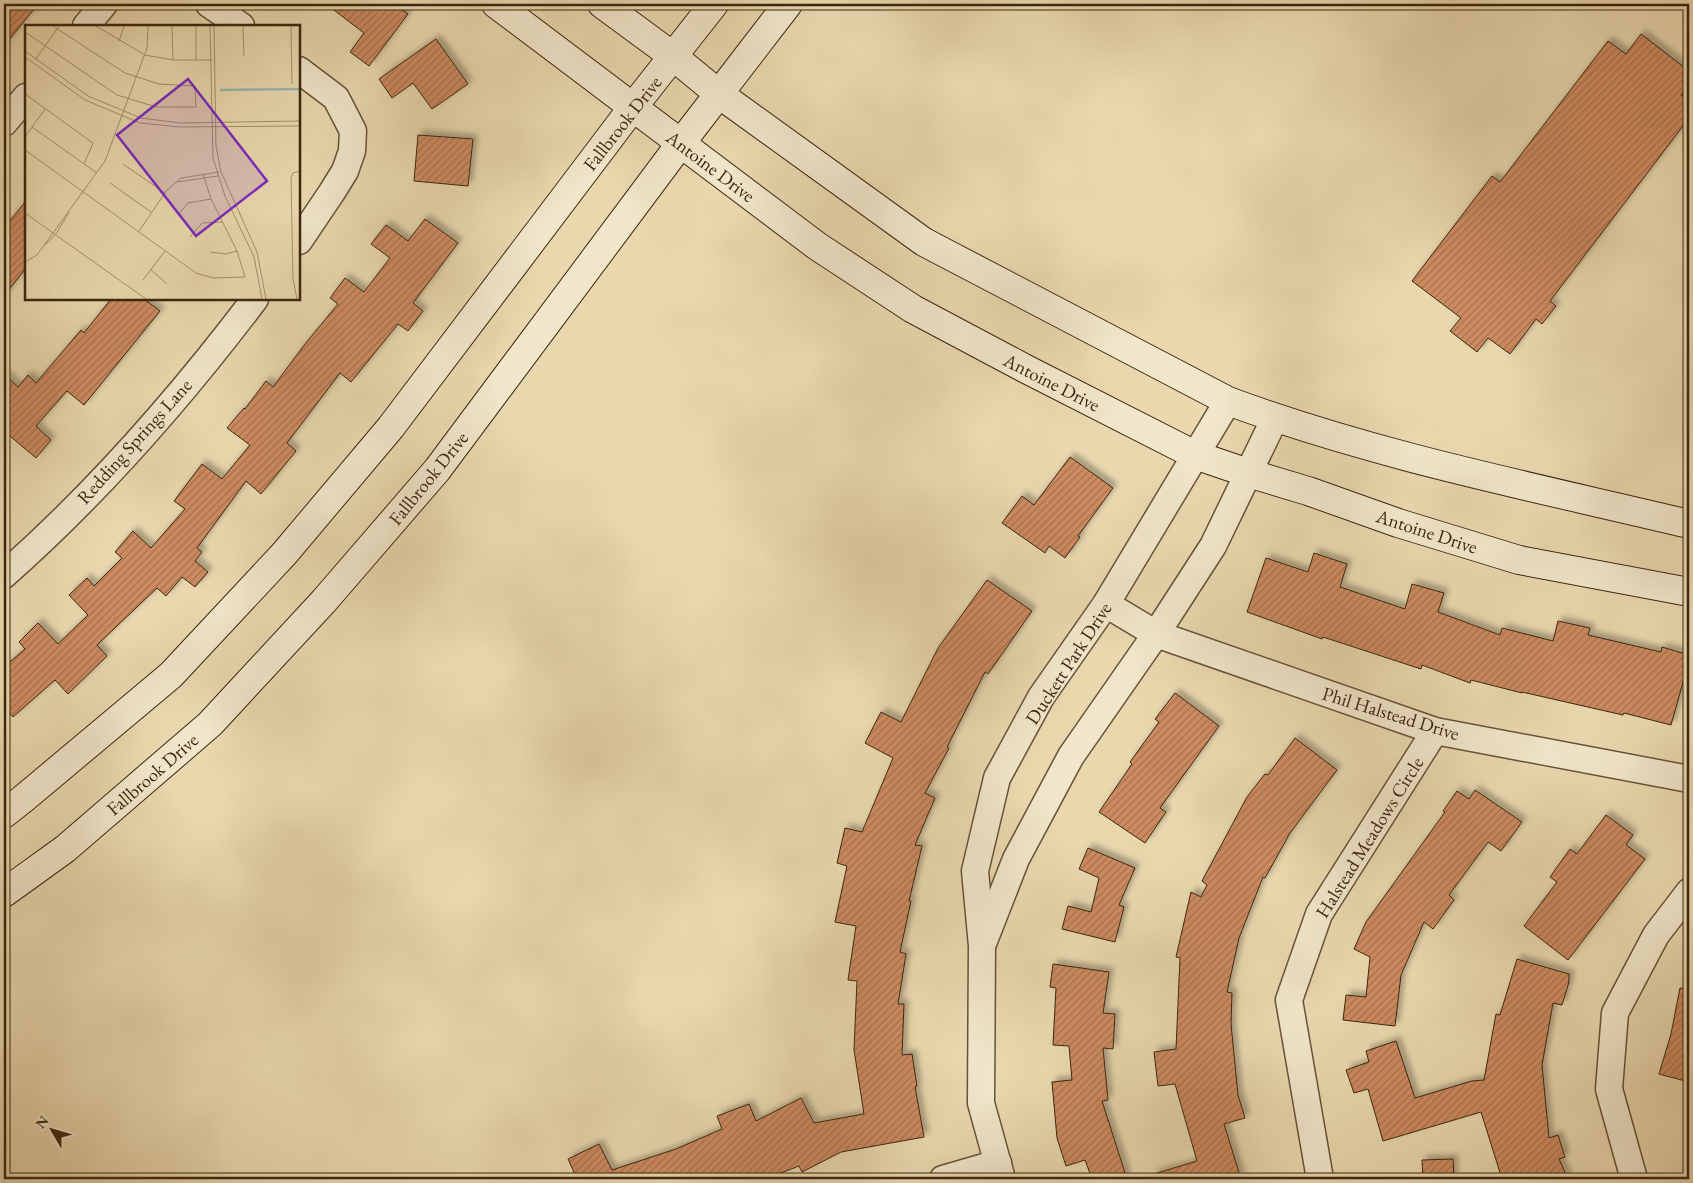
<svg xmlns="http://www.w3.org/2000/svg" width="1693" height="1183" font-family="'EB Garamond',serif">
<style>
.building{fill:url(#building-hatch);stroke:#3b2610;filter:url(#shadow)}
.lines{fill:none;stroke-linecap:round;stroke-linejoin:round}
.minor-casing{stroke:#665238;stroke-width:29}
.secondary-casing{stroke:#3b2610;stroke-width:30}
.minor{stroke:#f1e6ca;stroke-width:26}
.secondary{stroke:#f1e6ca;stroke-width:28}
.labels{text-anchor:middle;stroke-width:4;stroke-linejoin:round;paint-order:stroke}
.street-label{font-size:19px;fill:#3b2610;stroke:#f1e6ca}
.inset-river{fill:none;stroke:#98b9af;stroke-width:2.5}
.inset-road{fill:none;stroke:#a3916f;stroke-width:1}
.view{fill:#7b2cbf;fill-opacity:0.15;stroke:#7b2cbf;stroke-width:2.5}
.inset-edge{fill:none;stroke:#3b2610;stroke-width:2.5}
</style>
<defs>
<pattern id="building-hatch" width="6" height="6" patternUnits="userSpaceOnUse" patternTransform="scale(1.25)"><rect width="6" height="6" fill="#cd8b61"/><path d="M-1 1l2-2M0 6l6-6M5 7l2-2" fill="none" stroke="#a8714f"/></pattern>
<filter id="shadow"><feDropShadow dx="4.5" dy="-4.5" stdDeviation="2.5" flood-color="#0004"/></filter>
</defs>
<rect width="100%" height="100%" fill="#e9d8ae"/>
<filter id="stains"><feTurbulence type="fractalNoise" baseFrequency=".004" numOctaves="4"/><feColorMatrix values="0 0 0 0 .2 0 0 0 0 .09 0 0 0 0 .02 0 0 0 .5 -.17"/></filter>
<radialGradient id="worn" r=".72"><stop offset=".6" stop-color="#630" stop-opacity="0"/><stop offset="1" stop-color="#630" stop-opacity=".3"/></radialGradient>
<g class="building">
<path d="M 4,4 L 38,4 L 4,46 Z"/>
<path d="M 326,4 L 394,4 L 408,14 L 369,66 L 350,52 L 364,33 Z"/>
<path d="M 1641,34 L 1689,71 L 1689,83 L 1681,95 L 1689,101 L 1689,118 L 1550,301 L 1556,306 L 1542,324 L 1536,319 L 1510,354 L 1488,338 L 1477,352 L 1450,331 L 1461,318 L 1412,281 L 1492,176 L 1500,182 L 1608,41 L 1626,54 Z"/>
<path d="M 436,39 L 468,84 L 432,109 L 413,83 L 392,98 L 379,79 Z"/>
<path d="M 418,135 L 473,139 L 468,186 L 414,181 Z"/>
<path d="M 26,201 L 26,268 L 4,296 L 4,228 Z"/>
<path d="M 425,219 L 458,243 L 413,303 L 423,311 L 408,331 L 398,324 L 351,382 L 340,373 L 287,443 L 296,451 L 261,494 L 246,481 L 197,548 L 202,552 L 195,561 L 208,572 L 195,587 L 182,577 L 166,596 L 157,588 L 97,645 L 107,656 L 68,694 L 55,680 L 13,717 L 4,706 L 4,667 L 25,649 L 19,642 L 38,623 L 58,644 L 88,615 L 69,595 L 87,578 L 94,586 L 122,558 L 115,552 L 133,531 L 151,548 L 185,509 L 174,501 L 202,464 L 222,479 L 250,445 L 227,428 L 244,408 L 245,409 L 266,381 L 273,387 L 305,344 L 338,304 L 330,298 L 345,278 L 364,292 L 390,258 L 371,244 L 386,225 L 408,241 Z"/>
<path d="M 111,299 L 144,299 L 160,311 L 84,405 L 67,391 L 36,426 L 51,440 L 36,458 L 4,431 L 4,374 L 18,387 L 28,375 L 36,383 L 81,330 L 84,333 Z"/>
<path d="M 1070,457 L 1113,488 L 1078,536 L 1080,537 L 1065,558 L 1049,546 L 1045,553 L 1002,523 L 1022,496 L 1034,505 Z"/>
<path d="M 1314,553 L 1347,564 L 1340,587 L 1405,609 L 1412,584 L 1444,593 L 1438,612 L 1500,635 L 1502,628 L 1553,641 L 1558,621 L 1590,628 L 1588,635 L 1661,652 L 1662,647 L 1689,655 L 1689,661 L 1671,725 L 1624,713 L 1623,715 L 1522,692 L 1522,693 L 1471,680 L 1470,683 L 1422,665 L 1421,669 L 1323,637 L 1322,639 L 1247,612 L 1266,558 L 1308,572 Z"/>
<path d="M 987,580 L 1032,611 L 988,674 L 985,672 L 947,747 L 949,748 L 925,793 L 935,798 L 915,845 L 922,846 L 909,901 L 911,901 L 900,952 L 906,954 L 898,1004 L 904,1004 L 902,1055 L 912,1054 L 917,1086 L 915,1087 L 924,1137 L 841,1152 L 802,1172 L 799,1166 L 765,1179 L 577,1179 L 568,1159 L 599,1144 L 612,1170 L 676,1149 L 722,1129 L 717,1116 L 749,1104 L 756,1121 L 801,1098 L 814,1123 L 864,1114 L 854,1050 L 857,981 L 848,980 L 856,926 L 835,922 L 847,866 L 837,863 L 845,828 L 862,832 L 893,758 L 865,743 L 881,712 L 901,722 L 938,648 Z"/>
<path d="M 1175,693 L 1219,726 L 1160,808 L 1166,812 L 1145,843 L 1099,812 L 1132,764 L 1130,762 L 1159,722 L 1155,719 Z"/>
<path d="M 1295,738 L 1337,770 L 1290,833 L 1265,878 L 1263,877 L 1239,938 L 1227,992 L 1232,993 L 1231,1024 L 1238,1095 L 1245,1118 L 1224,1124 L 1241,1179 L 1154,1179 L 1154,1174 L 1197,1161 L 1175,1084 L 1158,1086 L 1154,1052 L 1176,1049 L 1180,958 L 1176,957 L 1191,892 L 1201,897 L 1207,885 L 1202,881 L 1247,797 L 1265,774 L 1268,775 Z"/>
<path d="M 1475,790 L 1522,822 L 1501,851 L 1488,842 L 1449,895 L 1454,900 L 1433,929 L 1424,922 L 1401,975 L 1395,1026 L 1343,1020 L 1346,995 L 1366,997 L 1370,957 L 1354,949 L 1366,922 L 1445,812 L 1443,811 L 1457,791 L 1469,799 Z"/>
<path d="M 1606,815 L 1633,835 L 1626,845 L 1645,859 L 1568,960 L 1524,926 L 1557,882 L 1550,877 L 1570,849 L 1577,854 Z"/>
<path d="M 1088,848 L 1135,868 L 1119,905 L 1124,907 L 1115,942 L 1062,929 L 1068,906 L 1091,912 L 1099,878 L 1079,869 Z"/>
<path d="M 1517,959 L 1569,974 L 1569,982 L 1562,1005 L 1553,1003 L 1542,1065 L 1549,1138 L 1558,1135 L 1565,1157 L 1559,1159 L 1568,1179 L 1502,1179 L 1481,1112 L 1383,1141 L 1368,1089 L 1354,1093 L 1346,1070 L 1369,1062 L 1366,1051 L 1396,1041 L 1415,1098 L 1472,1081 L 1484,1080 L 1496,1014 L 1500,1015 Z"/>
<path d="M 1053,964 L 1109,972 L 1103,1013 L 1115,1014 L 1113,1049 L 1103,1048 L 1108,1100 L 1102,1101 L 1127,1179 L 1092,1179 L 1085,1160 L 1066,1166 L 1057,1138 L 1052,1082 L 1072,1080 L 1069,1046 L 1053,1045 L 1056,988 L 1050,987 Z"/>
<path d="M 1680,988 L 1689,989 L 1689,1082 L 1659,1074 L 1671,1034 Z"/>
<path d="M 1453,1159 L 1454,1179 L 1423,1179 L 1422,1160 Z"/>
</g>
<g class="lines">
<defs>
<g id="minor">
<path d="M 209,4 L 241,26"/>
<path d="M 86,26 L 104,4"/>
<path d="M 299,70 L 336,98 L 353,131 L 352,151 L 345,171 L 332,192 L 299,241"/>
<path d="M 4,123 L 26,97"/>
<path d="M 4,575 C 97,493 180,398 255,299"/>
<path d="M 1106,604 L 1156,634 L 1435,731 L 1689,779"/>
<path d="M 984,941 L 1016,859 L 1071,756 L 1156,634 L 1213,546 L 1275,418"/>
<path d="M 943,1179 L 998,1163"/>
<path d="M 1002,1179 L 981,1103 L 982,946 L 975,871 L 997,778 L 1041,697 L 1106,604 L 1228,401"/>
<path d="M 1320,1179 L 1289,1000 L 1319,914 L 1435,731"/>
<path d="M 1634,1179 L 1609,1089 L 1615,1013 L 1656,935 L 1689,892"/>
</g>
<g id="secondary">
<path d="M 496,4 L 817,246 L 913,309 L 1026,369 L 1195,455 L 1248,473 L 1308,491 L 1398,523 L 1519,560 L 1689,592"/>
<path d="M 602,4 L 674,57 L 719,94 L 924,242 L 1228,401 C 1377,456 1534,487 1689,524"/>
<path d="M 4,814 L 23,799 L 171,675 L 284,554 L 391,427 L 633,107 L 714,4"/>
<path d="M 4,893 L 65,849 L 210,724 L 324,601 L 437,470 L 681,143 L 788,4"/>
</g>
</defs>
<use href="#minor" class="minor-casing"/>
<use href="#secondary" class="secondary-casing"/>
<use href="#minor" class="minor"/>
<use href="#secondary" class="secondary"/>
</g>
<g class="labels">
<g class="street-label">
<text transform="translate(622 123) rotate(-52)" y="7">Fallbrook Drive</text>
<text transform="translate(711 166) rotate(37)" y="7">Antoine Drive</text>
<text transform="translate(1052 382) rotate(27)" y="7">Antoine Drive</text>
<text transform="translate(134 441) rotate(-48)" y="7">Redding Springs Lane</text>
<text transform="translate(428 478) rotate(-51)" y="7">Fallbrook Drive</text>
<text transform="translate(1427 531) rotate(18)" y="7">Antoine Drive</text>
<text transform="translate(1068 663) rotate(-57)" y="7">Duckett Park Drive</text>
<text transform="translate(1391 713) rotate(17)" y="7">Phil Halstead Drive</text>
<text transform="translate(152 774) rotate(-41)" y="7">Fallbrook Drive</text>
<text transform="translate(1369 837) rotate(-58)" y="7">Halstead Meadows Circle</text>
</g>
</g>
<g transform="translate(25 25)">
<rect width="275" height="275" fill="#e9d8ae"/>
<path class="inset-river" d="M 195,65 L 275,64"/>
<path class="inset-road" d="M 71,1 L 120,30 L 148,35 L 187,35M 147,1 L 148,35M 171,1 L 171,35M 185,1 L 188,133 L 200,171 L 229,232 L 237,274M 189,1 L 191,121 L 196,147 L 232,227 L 241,274M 218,1 L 219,31M 266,1 L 267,59M 0,7 L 92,70 L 131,82 L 171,82 L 170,61 L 134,59 L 100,48 L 28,1M 94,16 L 99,1M 0,26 L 63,71 L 116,93 L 155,98 L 275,96M 0,32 L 60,75 L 115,98 L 155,102 L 275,101M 10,35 L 34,1M 0,69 L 68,118 L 59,139M 7,102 L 72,148M 0,112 L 20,84M 0,125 L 171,248 L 188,253 L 220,252 L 212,226 L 186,174 L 178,149M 98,139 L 140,168M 152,157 L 193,151M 85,158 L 126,187M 0,188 L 121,274M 154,189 L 163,178 L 186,174M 114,206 L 142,165 L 156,153 L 194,147M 165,212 L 177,198 L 198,197M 20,220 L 31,209 L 44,187M 185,227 L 201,229 L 212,226M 0,237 L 12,230 L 80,136 L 122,23 L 123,1M 126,245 L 142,259M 118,255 L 140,226M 272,274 L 268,254 L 266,153 L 268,148 L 275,146"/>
<path class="view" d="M 163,54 L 242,156 L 171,211 L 92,110 Z"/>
<rect width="275" height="275" class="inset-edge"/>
</g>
<rect width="1693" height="1183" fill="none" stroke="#e9d8ae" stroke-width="20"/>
<rect x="5" y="5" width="1683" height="1173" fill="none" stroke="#3b2610" stroke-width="2.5"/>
<rect x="10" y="10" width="1673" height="1163" fill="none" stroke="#3b2610"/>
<g transform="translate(52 1130) rotate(308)" stroke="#f1e6ca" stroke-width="4" paint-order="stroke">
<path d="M0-4L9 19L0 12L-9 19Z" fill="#3b2610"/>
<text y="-8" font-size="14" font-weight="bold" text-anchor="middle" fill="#3b2610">N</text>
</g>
<rect width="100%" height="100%" filter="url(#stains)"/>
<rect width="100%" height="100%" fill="url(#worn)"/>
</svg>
